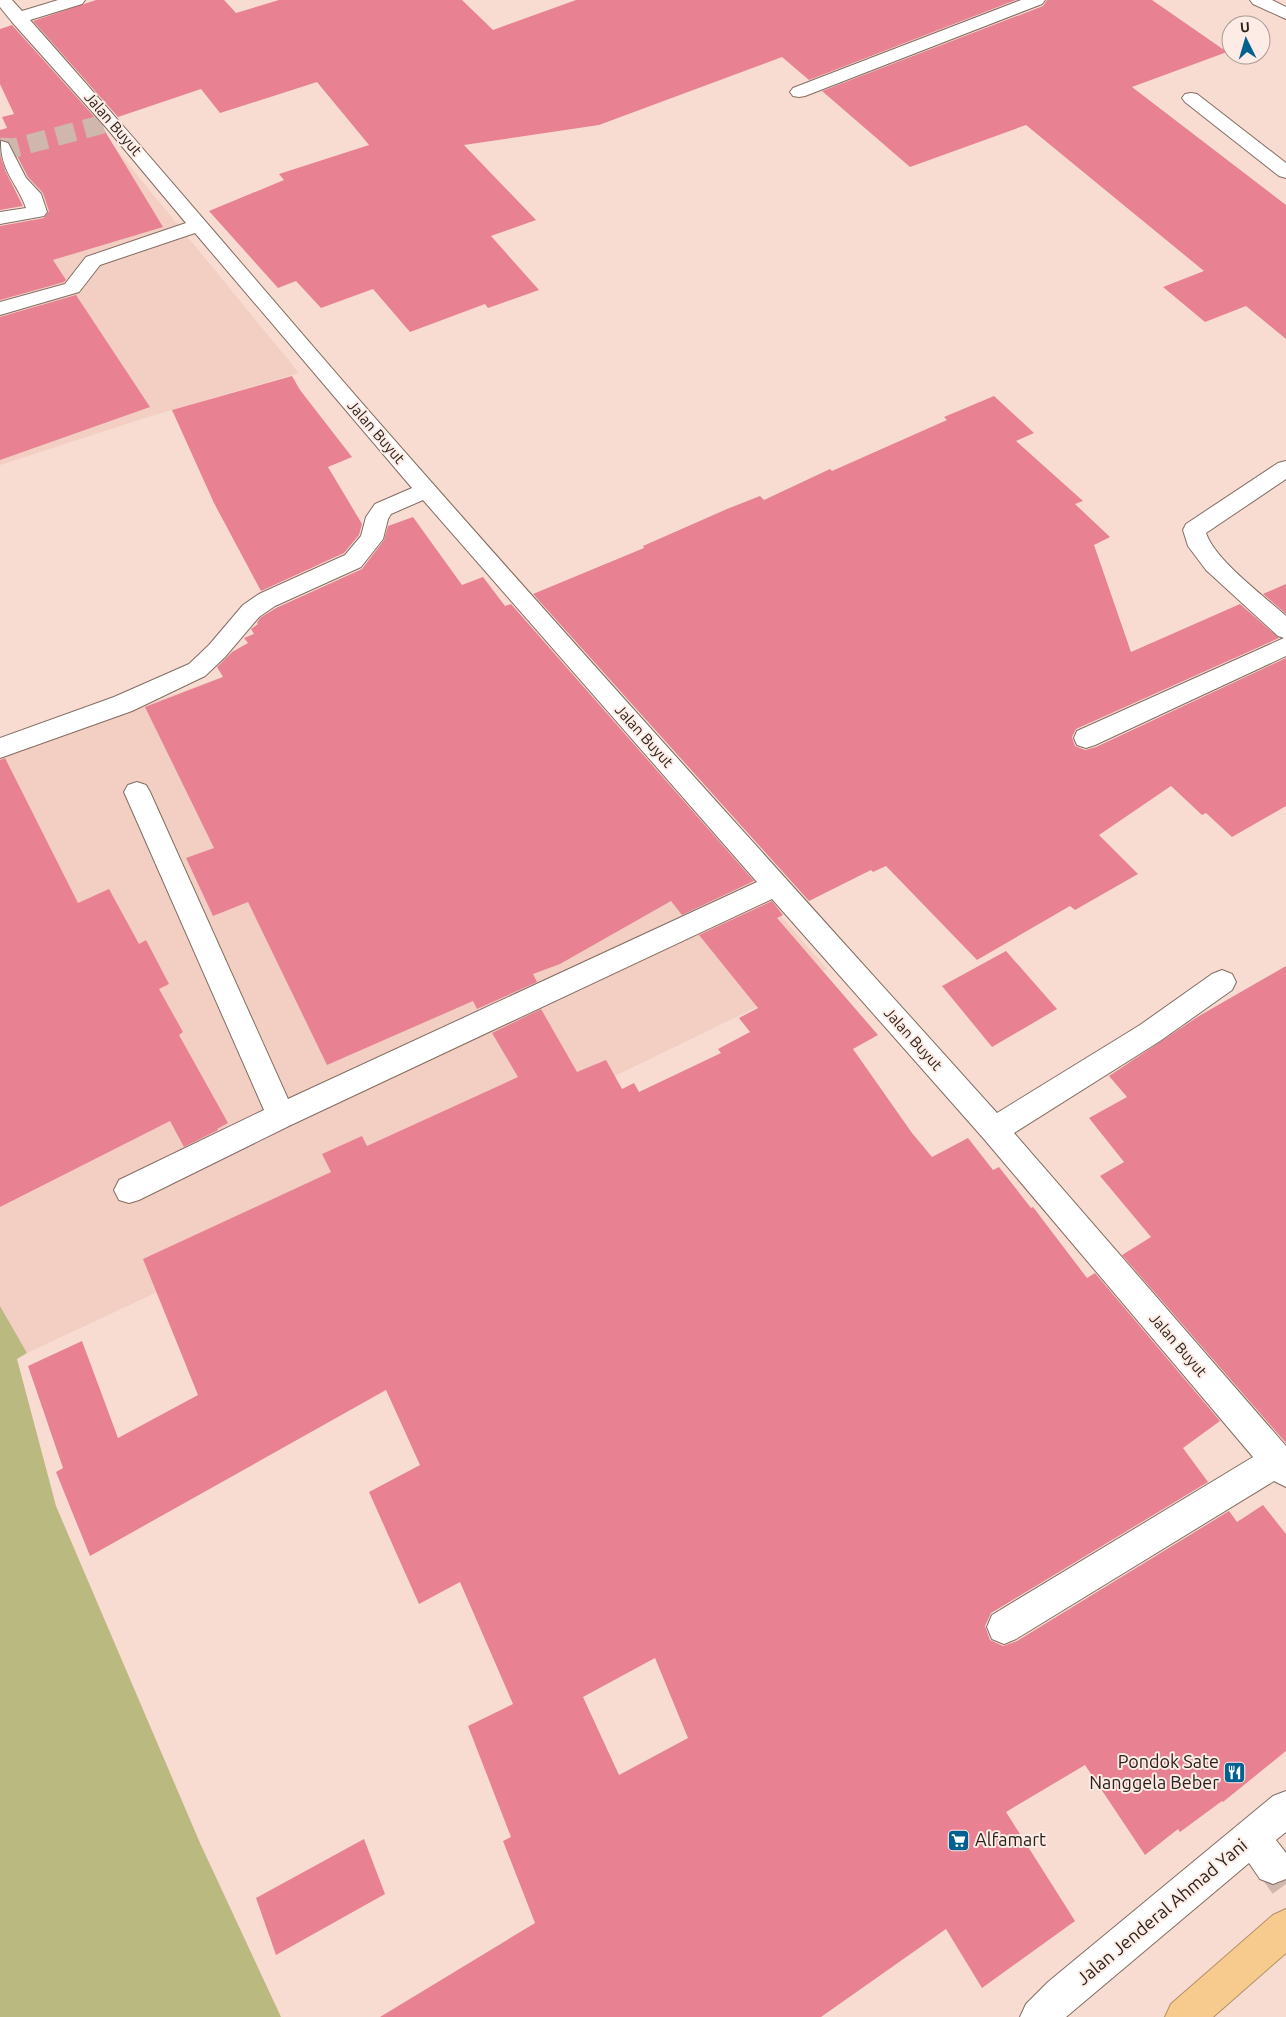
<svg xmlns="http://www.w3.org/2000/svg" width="1286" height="2017" font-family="Ubuntu,sans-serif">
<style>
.built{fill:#f2cfc2}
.green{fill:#bab97f}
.building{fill:#e88293;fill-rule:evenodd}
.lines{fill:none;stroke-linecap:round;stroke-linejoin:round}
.minor-tunnel-far1{stroke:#cfb7ad;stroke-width:19;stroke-dasharray:19 10;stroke-linecap:butt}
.minor-tunnel{stroke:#cfb7ad;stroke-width:33;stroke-dasharray:33 17;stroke-linecap:butt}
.minor-casing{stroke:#846c62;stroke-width:2}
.highway-casing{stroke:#b09066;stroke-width:2}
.minor{fill:#fff;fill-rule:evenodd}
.highway{fill:#f7cb8e;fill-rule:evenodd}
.labels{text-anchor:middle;stroke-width:4;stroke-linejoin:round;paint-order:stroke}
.street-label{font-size:15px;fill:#2b211d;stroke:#fdece5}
.near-poi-label{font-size:18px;fill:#2b211d;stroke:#fdece5;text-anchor:end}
.near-street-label{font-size:18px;fill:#2b211d;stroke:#fdece5}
</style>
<rect width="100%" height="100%" fill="#f8dcd1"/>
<g class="built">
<path d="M 97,126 L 299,373 L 148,417 L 0,465 L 0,297 L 24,269 L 71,255 L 23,173 L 6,153 Z"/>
<path d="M 565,668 L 827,969 L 757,1007 L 518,1123 L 27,1353 L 0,1306 L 0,759 L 224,676 Z"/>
</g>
<path class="green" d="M 0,1306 L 27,1353 L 17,1359 L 56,1506 L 200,1843 L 281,2017 L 0,2017 Z"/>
<g class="building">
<path d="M 96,0 L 224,0 L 236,13 L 279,0 L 462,0 L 493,30 L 576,0 L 1016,0 L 809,80 L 782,57 L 599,125 L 464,145 L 536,220 L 491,236 L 539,290 L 488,308 L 485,304 L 410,332 L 373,289 L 321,308 L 296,281 L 278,288 L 209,211 L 284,180 L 279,174 L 369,145 L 317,82 L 220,113 L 201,89 L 118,117 L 33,21 Z"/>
<path d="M 1047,0 L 1152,0 L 1227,52 L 1132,87 L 1286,205 L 1286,339 L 1246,306 L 1205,322 L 1163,287 L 1204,271 L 1026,125 L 910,167 L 822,91 L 1043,6 Z"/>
<path d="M 12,25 L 100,123 L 163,227 L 53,260 L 66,280 L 64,282 L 0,300 L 0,226 L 44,218 L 49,211 L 43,193 L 28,177 L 10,142 L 0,140 L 0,130 L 7,128 L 2,117 L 14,114 L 0,84 L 0,29 Z"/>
<path d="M 0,154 L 5,170 L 23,206 L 0,210 Z"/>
<path d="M 76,295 L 150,407 L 0,460 L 0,317 Z"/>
<path d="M 292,376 L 300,390 L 352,457 L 328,467 L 362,524 L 359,535 L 344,553 L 261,591 L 214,503 L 172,410 Z"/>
<path d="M 994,396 L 1034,433 L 1016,441 L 1083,501 L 1075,504 L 1110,537 L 1094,545 L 1131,652 L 1240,604 L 1279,638 L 1076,729 L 1072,737 L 1075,746 L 1085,750 L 1096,747 L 1286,658 L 1286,806 L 1232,837 L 1206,813 L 1202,815 L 1171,786 L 1099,835 L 1138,874 L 1075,910 L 1070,906 L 977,960 L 886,866 L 873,872 L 871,870 L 809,901 L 533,594 L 644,548 L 643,546 L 727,509 L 760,496 L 764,500 L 830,469 L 832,471 L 947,420 L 944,417 Z"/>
<path d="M 413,517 L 462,585 L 483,577 L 505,606 L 511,604 L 754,881 L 682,915 L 671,901 L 560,964 L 533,974 L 537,982 L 477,1009 L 473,1001 L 327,1065 L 248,902 L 213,916 L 186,858 L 214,848 L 145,707 L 223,677 L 217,667 L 232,652 L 248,643 L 244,638 L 254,634 L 251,629 L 258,624 L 257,623 L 260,618 L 276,608 L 362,569 L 384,540 L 388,526 Z"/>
<path d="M 1286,584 L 1286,614 L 1263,594 Z"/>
<path d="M 5,758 L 78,903 L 109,889 L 139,944 L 146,940 L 169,984 L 159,989 L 183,1032 L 179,1035 L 228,1123 L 217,1129 L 218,1130 L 184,1147 L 170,1121 L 0,1207 L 0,760 Z"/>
<path d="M 772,901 L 783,915 L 777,918 L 878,1035 L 853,1049 L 912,1133 L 932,1157 L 968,1138 L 993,1170 L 999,1167 L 1031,1208 L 1033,1207 L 1087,1278 L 1095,1273 L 1220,1421 L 1183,1448 L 1208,1482 L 991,1613 L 985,1626 L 990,1640 L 1003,1646 L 1017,1641 L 1229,1511 L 1237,1522 L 1263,1505 L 1286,1534 L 1286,1751 L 1223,1802 L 1222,1801 L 1180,1832 L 1178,1829 L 1145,1855 L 1085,1765 L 1006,1812 L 1075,1921 L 982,1988 L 946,1929 L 821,2017 L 380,2017 L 535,1923 L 503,1841 L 511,1837 L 468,1726 L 513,1704 L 460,1582 L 419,1604 L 369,1492 L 420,1465 L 386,1390 L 90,1556 L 56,1472 L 63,1468 L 28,1366 L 82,1341 L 118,1438 L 198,1395 L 143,1259 L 331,1172 L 322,1154 L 362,1136 L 367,1146 L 518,1077 L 492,1033 L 541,1009 L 577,1072 L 606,1060 L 622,1089 L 634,1083 L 639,1092 L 721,1053 L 718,1049 L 750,1032 L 739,1018 L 758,1008 L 699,935 ZM 655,1658 L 688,1738 L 619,1775 L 583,1697 Z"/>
<path d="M 1006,951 L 1057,1009 L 992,1047 L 942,986 Z"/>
<path d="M 1286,966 L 1286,1443 L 1122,1255 L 1151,1237 L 1100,1176 L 1124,1162 L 1089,1118 L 1127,1097 L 1109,1076 L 1199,1016 Z"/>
<path d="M 364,1839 L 385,1894 L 276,1955 L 256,1898 Z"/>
</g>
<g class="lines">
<path class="minor-tunnel-far1" d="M 0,147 L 14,148 L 111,122"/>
<path class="minor-tunnel" d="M 1273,1866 L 1286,1884"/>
<defs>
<g id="minor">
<path d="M 0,0 L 12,0 L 22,11 L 58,0 L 85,0 L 82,4 L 30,20 C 142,146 251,275 361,402 C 570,641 784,876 997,1113 L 1140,1025 L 1212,974 L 1222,970 L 1232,974 L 1236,982 L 1232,990 L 1160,1041 L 1014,1133 L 1286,1446 L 1286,1487 L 1274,1481 L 1016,1639 L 1004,1644 L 992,1639 L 987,1627 L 992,1615 L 1253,1457 L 984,1139 L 772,899 L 291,1125 L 139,1200 L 129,1203 L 119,1200 L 114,1190 L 119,1180 L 264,1110 L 124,792 L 128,785 L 137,782 L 146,785 L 150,792 L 288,1099 L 757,882 L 423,500 L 391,514 L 388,519 L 383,539 L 361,567 L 275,606 L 259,617 L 225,657 L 205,676 L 132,711 L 0,758 L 0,738 L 114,697 L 189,664 L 209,645 L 243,605 L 259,594 L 345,555 L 361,536 L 366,517 L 375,504 L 412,488 L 195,233 L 100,265 L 79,292 L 0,315 L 0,302 L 65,284 L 86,257 L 186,223 L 105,126 L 12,22 L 0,7 Z"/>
<path d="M 1021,0 L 1045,0 L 1042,4 L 805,96 L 799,97 L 793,96 L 790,92 L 793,88 Z"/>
<path d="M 1250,0 L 1272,0 L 1286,7 L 1286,19 L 1253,4 Z"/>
<path d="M 1191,93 L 1197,94 L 1286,163 L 1286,178 L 1279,176 L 1185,102 L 1182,98 L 1185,94 Z"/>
<path d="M 1,141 L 8,143 L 26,178 L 41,194 L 47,212 L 44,216 L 0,224 L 0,212 L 26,208 C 18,184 0,171 1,141 Z"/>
<path d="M 1286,461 L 1286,479 L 1206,533 C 1215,560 1264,596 1286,616 L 1286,656 L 1095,745 L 1086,748 L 1077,745 L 1074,738 L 1077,731 L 1284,638 L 1278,636 L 1206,570 L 1188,546 L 1183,530 L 1186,524 L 1278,463 Z"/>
<path d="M 1286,1791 L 1286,1832 L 1276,1840 L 1286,1853 L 1286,1879 L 1273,1884 L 1260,1879 L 1249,1863 L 1066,2017 L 1020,2017 L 1026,2004 L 1048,1982 L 1273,1796 Z"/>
</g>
<path id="highway" d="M 1286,1909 L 1286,1953 L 1213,2017 L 1165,2017 L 1171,2004 L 1273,1915 Z"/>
</defs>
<use href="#minor" class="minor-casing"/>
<use href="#highway" class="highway-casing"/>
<use href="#minor" class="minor"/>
<use href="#highway" class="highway"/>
</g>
<defs>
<symbol id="restaurant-square" viewBox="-11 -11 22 22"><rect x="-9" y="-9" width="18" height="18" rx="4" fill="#006191" stroke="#fdece5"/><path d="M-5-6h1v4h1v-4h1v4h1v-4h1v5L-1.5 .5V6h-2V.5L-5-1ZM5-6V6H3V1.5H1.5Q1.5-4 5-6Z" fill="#fff"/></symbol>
<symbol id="supermarket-square" viewBox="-11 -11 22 22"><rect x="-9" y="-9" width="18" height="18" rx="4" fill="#006191" stroke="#fdece5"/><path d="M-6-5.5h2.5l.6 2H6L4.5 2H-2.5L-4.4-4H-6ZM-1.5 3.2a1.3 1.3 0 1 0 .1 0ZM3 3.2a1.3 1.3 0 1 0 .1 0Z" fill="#fff"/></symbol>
</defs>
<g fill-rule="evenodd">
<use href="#restaurant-square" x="1222" y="1760" width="25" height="25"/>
<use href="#supermarket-square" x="946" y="1828" width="25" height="25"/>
</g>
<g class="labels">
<g class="street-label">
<text transform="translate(113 124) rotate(49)" y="5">Jalan Buyut</text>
<text transform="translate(376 432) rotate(49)" y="5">Jalan Buyut</text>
<text transform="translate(644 736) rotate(48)" y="5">Jalan Buyut</text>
<text transform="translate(913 1039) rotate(48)" y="5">Jalan Buyut</text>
<text transform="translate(1178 1345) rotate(49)" y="5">Jalan Buyut</text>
</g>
<g class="near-poi-label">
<text x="1219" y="1768">Pondok Sate<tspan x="1219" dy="21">Nanggela Beber</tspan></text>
<text x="975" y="1846" text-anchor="start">Alfamart</text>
</g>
<g class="near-street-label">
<text transform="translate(1162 1912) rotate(-40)" y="6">Jalan Jenderal Ahmad Yani</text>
</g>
</g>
<g transform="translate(1246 40) rotate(355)"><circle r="24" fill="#fdece5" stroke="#a99b95"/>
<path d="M0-4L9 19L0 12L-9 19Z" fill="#006191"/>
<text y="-8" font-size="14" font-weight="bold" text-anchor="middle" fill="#2b211d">U</text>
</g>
</svg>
